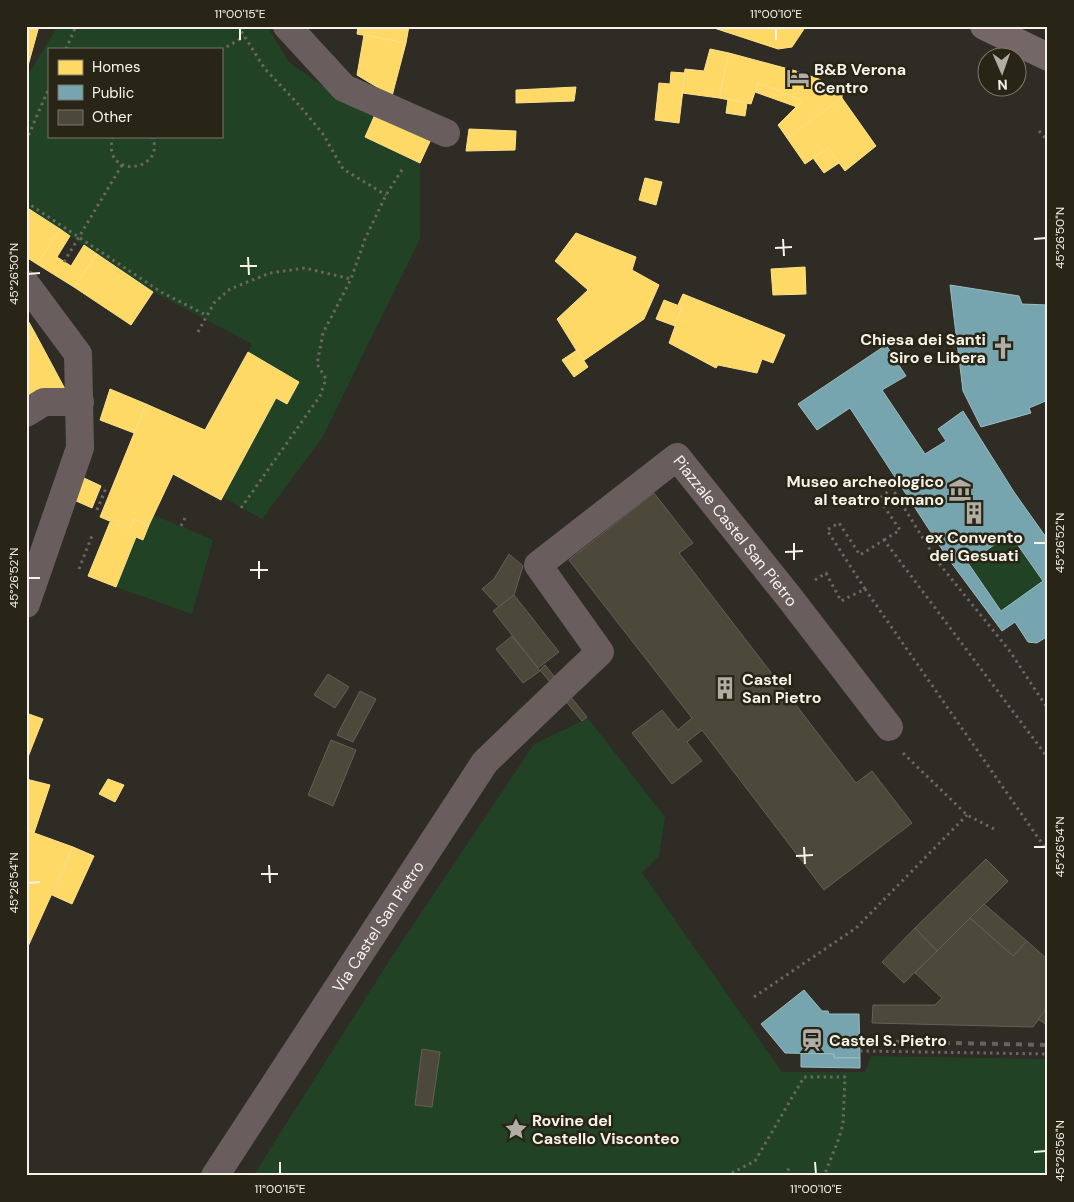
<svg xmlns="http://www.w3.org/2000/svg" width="1074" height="1202" font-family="'DM Sans',sans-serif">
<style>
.green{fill:#214224;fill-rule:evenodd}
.homes{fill:#ffd966;stroke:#fce18d}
.public{fill:#76a5af;stroke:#9cbcc0;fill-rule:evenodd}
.building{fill:#4d493a;stroke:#626059}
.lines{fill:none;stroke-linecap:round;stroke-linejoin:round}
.path{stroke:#6c6663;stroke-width:3;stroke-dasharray:2.5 4;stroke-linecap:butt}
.minor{stroke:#695e5d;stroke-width:28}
.major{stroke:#746765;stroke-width:28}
.rail{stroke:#68625e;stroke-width:4;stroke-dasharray:6 6;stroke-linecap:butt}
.ticks{fill:none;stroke:#f5f3e9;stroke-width:2}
.labels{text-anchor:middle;stroke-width:5;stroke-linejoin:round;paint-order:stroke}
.poi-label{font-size:16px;font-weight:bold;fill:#f5f3e9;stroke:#282416;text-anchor:start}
.street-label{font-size:16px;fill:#f5f3e9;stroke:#282416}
.neatline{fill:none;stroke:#f5f3e9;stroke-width:2}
.ticks-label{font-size:12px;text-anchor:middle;fill:#f5f3e9}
</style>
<rect width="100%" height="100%" fill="#2e2c24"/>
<g class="green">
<path d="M 58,26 L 267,26 L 289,62 L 330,91 L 377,110 L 365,137 L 420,163 L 420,239 L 322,438 L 262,519 L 222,497 L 276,398 L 287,404 L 299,382 L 248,352 L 252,344 L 153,292 L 26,207 L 26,78 ZM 49,49 L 221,49 L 221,136 L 49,136 Z"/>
<path d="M 154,515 L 213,540 L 192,614 L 116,587 L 136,537 L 143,540 Z"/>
<path d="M 1010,534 L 1043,581 L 1001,611 L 968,563 Z"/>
<path d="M 587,717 L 665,817 L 659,856 L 642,873 L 782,1072 L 865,1072 L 871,1056 L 1048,1059 L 1048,1176 L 253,1176 L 391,958 L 534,744 L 582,721 Z"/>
</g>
<g class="homes">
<path d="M 26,26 L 39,26 L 26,73 Z"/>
<path d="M 358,26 L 409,26 L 406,43 L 357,34 Z"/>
<path d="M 708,26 L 806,26 L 792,47 L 778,49 Z"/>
<path d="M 364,35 L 406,43 L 392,96 L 357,75 Z"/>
<path d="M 710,49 L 729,53 L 719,98 L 682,93 L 685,69 L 704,71 Z"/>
<path d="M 729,53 L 796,71 L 819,79 L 840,93 L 843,91 L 844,94 L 842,96 L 842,98 L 787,138 L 778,125 L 802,101 L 758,83 L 751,104 L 719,98 Z"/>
<path d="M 671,72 L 685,73 L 679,123 L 655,120 L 659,83 L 670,84 Z"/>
<path d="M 758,83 L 775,89 L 802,101 L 797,107 L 755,92 Z"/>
<path d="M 576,87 L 574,101 L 516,103 L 516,90 Z"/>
<path d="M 842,98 L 876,146 L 845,171 L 828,148 L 805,164 L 787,138 Z"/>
<path d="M 728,99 L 747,103 L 745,116 L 726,113 Z"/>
<path d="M 377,110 L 433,135 L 420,163 L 365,137 Z"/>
<path d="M 469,129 L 516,131 L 515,150 L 466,151 Z"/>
<path d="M 828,148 L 839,163 L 824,173 L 813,158 Z"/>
<path d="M 645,178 L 662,182 L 656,205 L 639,200 Z"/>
<path d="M 26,207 L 60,229 L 37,264 L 26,257 Z"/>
<path d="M 60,229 L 70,236 L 57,257 L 71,266 L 84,245 L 97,254 L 74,287 L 37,264 Z"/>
<path d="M 576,233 L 636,257 L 632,270 L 659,285 L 644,319 L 583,361 L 557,319 L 588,290 L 555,261 Z"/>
<path d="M 97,254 L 153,292 L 131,325 L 74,287 Z"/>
<path d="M 805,267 L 806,294 L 773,295 L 771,269 Z"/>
<path d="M 683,294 L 785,335 L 773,363 L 762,359 L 757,373 L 718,365 L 716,368 L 669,343 L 682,307 L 678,305 Z"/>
<path d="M 664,300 L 682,307 L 675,326 L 656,319 Z"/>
<path d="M 26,317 L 35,333 L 26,342 Z"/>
<path d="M 35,333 L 65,389 L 33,403 L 26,394 L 26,342 Z"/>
<path d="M 577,350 L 588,367 L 574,377 L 562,360 Z"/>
<path d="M 248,352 L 299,382 L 287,404 L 276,398 L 221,500 L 173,474 L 149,525 L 134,519 L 129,529 L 100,517 L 146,404 L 205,430 Z"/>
<path d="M 110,389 L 146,404 L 134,433 L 100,420 Z"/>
<path d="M 82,477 L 101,486 L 92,508 L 74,500 Z"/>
<path d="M 134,519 L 149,525 L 143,540 L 136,537 L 116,587 L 88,576 L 110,522 L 129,529 Z"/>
<path d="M 26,713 L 43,719 L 26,762 Z"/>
<path d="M 26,779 L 50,785 L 34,833 L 26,830 Z"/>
<path d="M 108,779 L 124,785 L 115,802 L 99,794 Z"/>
<path d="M 26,830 L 73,847 L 26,951 Z"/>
<path d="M 73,847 L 94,856 L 72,904 L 52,895 Z"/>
</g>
<g class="public">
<path d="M 950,285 L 1019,296 L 1022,304 L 1048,305 L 1048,400 L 1029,408 L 1031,413 L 981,427 L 963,391 Z"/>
<path d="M 886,345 L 906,376 L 882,390 L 925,454 L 946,441 L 938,429 L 963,411 L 1014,492 L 1048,540 L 1048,636 L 1037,643 L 1028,642 L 1015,622 L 1002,631 L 947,557 L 850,408 L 817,430 L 798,404 ZM 1010,534 L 1043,581 L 1001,611 L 968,563 Z"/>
<path d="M 804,990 L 822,1011 L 828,1011 L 829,1014 L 859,1014 L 860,1058 L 834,1058 L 834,1054 L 785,1053 L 761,1024 Z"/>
<path d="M 801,1053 L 834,1054 L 834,1058 L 860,1058 L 860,1068 L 801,1067 Z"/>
</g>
<g class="building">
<path d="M 654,493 L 693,543 L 679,553 L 856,783 L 872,771 L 912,823 L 824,890 L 702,730 L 687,742 L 702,761 L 672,784 L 632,733 L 662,710 L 678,730 L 692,718 L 569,560 Z"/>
<path d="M 509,554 L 523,566 L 514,595 L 499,607 L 482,589 L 494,579 Z"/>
<path d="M 514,595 L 559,652 L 538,668 L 493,611 Z"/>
<path d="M 512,636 L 540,671 L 523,683 L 496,649 Z"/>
<path d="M 545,665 L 587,717 L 582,721 L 540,670 Z"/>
<path d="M 328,674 L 349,687 L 335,708 L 314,695 Z"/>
<path d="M 360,691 L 376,699 L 353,742 L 337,735 Z"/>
<path d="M 331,740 L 356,750 L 333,806 L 308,795 Z"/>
<path d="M 986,859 L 1008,881 L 937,951 L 915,928 Z"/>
<path d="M 984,904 L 1027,941 L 1013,956 L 970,918 Z"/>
<path d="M 970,918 L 1013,956 L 1027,941 L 1048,960 L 1048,1007 L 1033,1027 L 872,1023 L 873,1005 L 935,1005 L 942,998 L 915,973 Z"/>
<path d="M 915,928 L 937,951 L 904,983 L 882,962 Z"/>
<path d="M 1048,1007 L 1048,1026 L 1038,1019 Z"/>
<path d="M 422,1049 L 440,1052 L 432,1107 L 415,1105 Z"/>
</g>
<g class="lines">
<g class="path">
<path d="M 238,26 L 265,69 L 299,105 L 323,134 L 343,169 L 386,195"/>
<path d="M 66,49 L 76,26"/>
<path d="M 221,50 L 244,37"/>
<path d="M 1039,131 L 1048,141"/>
<path d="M 113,136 C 100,181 168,172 152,136"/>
<path d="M 26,141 L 49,88"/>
<path d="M 26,202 L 161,292 L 206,315"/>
<path d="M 64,262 L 122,165"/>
<path d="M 198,332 L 214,303 L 230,289 L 270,273 L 305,268 L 351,279"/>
<path d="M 241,508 L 320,396 L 326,379 L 317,364 L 323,333 L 351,279 L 365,239 L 386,195 L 403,168"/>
<path d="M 97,510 L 106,488"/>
<path d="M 181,526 L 185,518"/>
<path d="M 884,540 L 900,530 L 879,499 L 892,488 L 937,561 L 1009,650 L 1048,709"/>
<path d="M 79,569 L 93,533"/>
<path d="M 815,580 L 826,573 L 841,601 L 865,589 L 1048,852"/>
<path d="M 865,589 L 827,530 L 839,523 L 860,555 L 884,540 L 1048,758"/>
<path d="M 903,753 L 967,815 L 994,829"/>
<path d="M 754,997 L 856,928 L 967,815"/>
<path d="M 860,1051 L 1048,1054"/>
<path d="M 726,1176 L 755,1161 L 804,1077 L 845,1077 L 843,1124 L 839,1138 L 824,1176"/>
<path d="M 784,1176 L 790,1167"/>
</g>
<g class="minor">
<path d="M 287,26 L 344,88 L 446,133"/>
<path d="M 26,284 L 78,354 L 80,448 L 26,604"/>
<path d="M 26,413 L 44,402 L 80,402"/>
<path id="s1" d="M 563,687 L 600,652 L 538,565 L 677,457 L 789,597 L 889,727"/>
<path id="s2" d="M 215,1176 L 485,762 L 558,692"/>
</g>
<path class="major" d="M 984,26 L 1048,57"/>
<path class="rail" d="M 860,1041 L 1048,1045"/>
</g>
<path class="ticks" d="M 240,28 L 240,40M 776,28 L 776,40M 783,239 L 784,256M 1034,239 L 1046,238M 775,248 L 792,247M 248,257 L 249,275M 240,266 L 257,266M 28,274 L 40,273M 794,543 L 794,560M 1034,543 L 1046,543M 785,552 L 803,551M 259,561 L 259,579M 250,570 L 268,570M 28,578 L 40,578M 804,847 L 805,864M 1034,847 L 1046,847M 796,856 L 813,855M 269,865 L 270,883M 261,874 L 278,874M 28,883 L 40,882M 1034,1152 L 1046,1151M 280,1162 L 280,1174M 815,1162 L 816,1174"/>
<defs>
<symbol id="hotel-bare" viewBox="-9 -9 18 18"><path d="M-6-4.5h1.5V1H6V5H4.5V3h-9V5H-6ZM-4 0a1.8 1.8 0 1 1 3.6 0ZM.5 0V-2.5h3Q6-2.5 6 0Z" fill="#afada4" stroke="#282416" stroke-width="2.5" paint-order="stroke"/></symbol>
<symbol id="church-bare" viewBox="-9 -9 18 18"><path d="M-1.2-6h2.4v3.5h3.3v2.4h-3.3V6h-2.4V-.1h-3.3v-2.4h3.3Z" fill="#afada4" stroke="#282416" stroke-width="2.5" paint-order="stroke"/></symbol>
<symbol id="museum-bare" viewBox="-9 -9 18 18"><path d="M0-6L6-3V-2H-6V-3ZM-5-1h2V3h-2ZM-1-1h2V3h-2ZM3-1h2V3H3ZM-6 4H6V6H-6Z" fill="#afada4" stroke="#282416" stroke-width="2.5" paint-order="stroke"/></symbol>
<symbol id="building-bare" viewBox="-9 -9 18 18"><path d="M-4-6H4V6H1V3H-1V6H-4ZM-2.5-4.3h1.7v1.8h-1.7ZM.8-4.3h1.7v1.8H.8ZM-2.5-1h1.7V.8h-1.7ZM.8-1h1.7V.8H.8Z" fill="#afada4" stroke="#282416" stroke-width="2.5" paint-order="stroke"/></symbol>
<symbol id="station-bare" viewBox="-9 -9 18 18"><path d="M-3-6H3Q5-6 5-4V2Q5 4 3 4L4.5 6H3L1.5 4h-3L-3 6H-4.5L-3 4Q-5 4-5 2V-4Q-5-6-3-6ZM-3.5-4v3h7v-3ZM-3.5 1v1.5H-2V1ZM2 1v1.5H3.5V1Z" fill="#afada4" stroke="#282416" stroke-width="2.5" paint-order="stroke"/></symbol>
<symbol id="sight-bare" viewBox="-9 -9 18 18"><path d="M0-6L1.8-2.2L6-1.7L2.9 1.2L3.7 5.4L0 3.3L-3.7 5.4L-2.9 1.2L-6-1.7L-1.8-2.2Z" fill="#afada4" stroke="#282416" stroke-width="2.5" paint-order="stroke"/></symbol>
</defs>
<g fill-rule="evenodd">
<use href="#hotel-bare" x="782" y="62" width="32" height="32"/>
<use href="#church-bare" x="987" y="332" width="32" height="32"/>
<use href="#museum-bare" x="944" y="474" width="32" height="32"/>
<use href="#building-bare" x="958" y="497" width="32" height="32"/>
<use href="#building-bare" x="709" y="672" width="32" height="32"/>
<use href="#station-bare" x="796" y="1024" width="32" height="32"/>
<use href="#sight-bare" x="500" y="1113" width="32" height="32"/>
</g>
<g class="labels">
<g class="poi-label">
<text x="814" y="75">B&amp;B Verona<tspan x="814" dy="18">Centro</tspan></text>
<text x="986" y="345" text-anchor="end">Chiesa dei Santi<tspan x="986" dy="18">Siro e Libera</tspan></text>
<text x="944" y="487" text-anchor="end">Museo archeologico<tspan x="944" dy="18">al teatro romano</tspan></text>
<text x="974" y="543" text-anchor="middle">ex Convento<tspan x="974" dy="18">dei Gesuati</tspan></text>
<text x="742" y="685">Castel<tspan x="742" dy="18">San Pietro</tspan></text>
<text x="829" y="1046">Castel S. Pietro</text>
<text x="532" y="1126">Rovine del<tspan x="532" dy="18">Castello Visconteo</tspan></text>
</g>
<g class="street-label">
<text dy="6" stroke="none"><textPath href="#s1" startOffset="428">Piazzale Castel San Pietro</textPath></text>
<text dy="6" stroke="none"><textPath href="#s2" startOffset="298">Via Castel San Pietro</textPath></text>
</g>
</g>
<rect width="1074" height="1202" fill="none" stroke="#282416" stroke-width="55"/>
<rect x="48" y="48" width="175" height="90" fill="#282416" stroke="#7a776a"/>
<rect x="58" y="60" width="25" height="15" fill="#ffd966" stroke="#7a776a"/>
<text x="92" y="72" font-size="15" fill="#f5f3e9">Homes</text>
<rect x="58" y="85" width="25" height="15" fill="#76a5af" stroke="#7a776a"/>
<text x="92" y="98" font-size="15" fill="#f5f3e9">Public</text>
<rect x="58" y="110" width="25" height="15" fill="#4d493a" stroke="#7a776a"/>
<text x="92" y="122" font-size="15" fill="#f5f3e9">Other</text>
<g transform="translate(1002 72) rotate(178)"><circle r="24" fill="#282416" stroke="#7a776a"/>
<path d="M0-4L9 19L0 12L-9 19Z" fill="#afada4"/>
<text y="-8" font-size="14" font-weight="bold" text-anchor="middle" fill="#f5f3e9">N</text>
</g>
<rect x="28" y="28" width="1018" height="1146" class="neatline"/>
<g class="ticks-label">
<text x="240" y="18">11°00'15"E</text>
<text x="776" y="18">11°00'10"E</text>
<text transform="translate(1060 238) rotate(-90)" y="4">45°26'50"N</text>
<text transform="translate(14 274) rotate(-90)" y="4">45°26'50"N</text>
<text transform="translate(1060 543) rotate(-90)" y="4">45°26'52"N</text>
<text transform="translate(14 578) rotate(-90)" y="4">45°26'52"N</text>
<text transform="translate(1060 847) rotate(-90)" y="4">45°26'54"N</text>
<text transform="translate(14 883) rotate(-90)" y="4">45°26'54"N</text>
<text transform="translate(1060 1151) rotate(-90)" y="4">45°26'56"N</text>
<text x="280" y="1193">11°00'15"E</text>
<text x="816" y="1193">11°00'10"E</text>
</g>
</svg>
